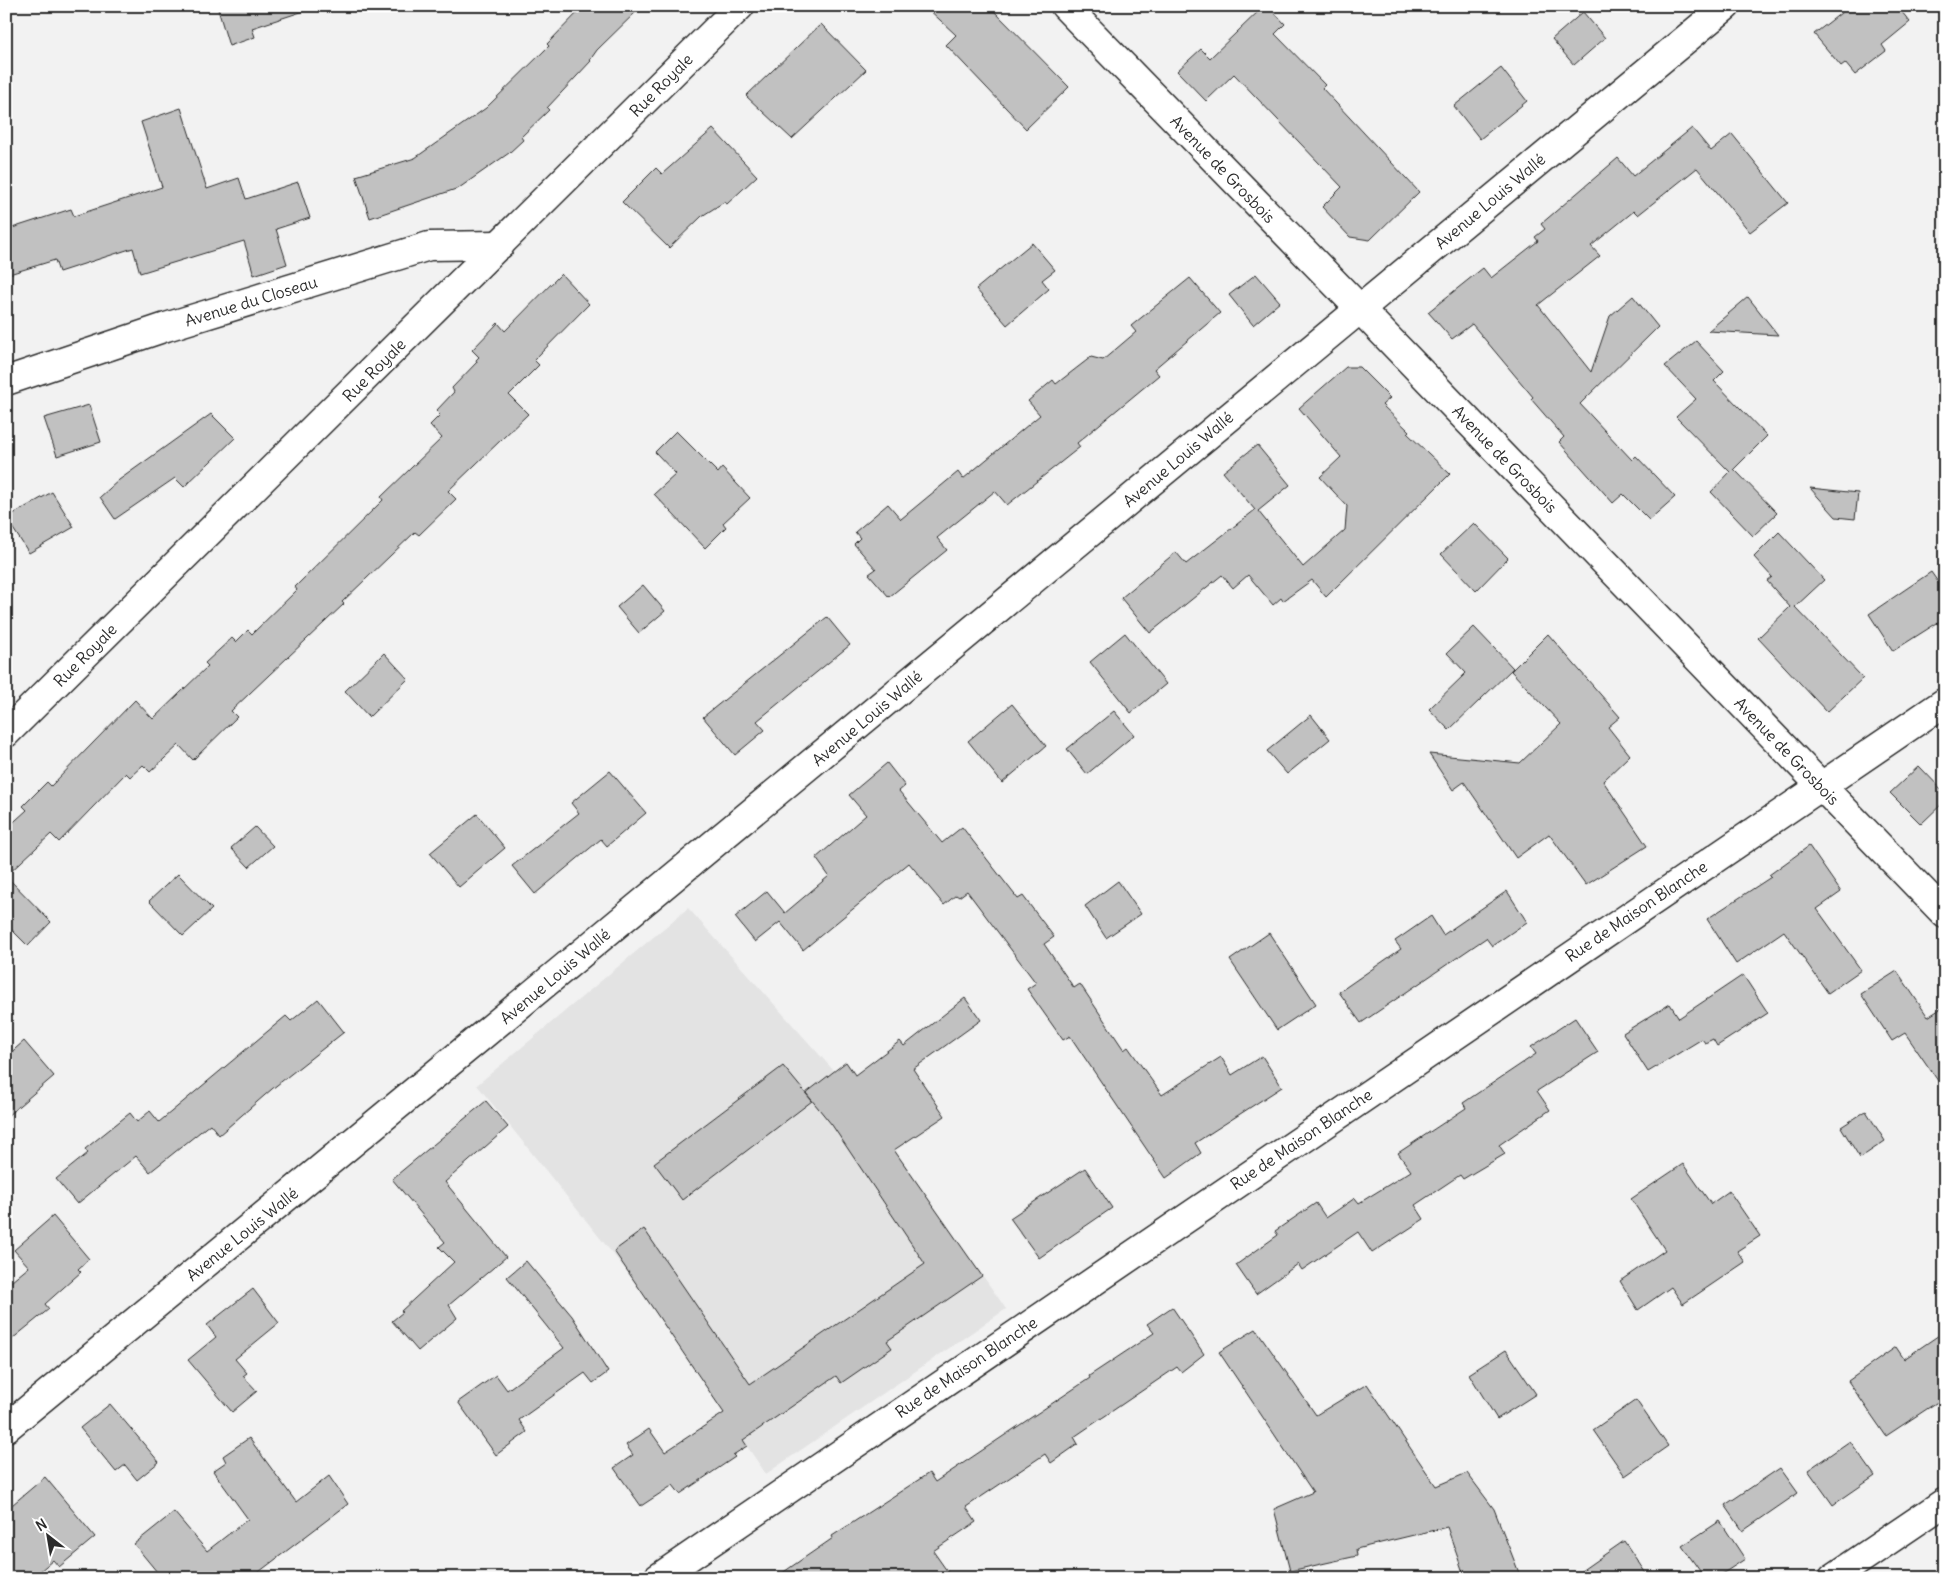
<svg xmlns="http://www.w3.org/2000/svg" width="1951" height="1584" font-family="Delius,sans-serif">
<style>
.built{fill:#e3e3e3}
.building{fill:#c1c1c1;stroke:#2b2b2b}
.lines{fill:none;stroke-linecap:round;stroke-linejoin:round}
.minor-casing{stroke:#2b2b2b;stroke-width:31}
.minor{stroke:#fff;stroke-width:28}
.labels{text-anchor:middle;stroke-width:5;stroke-linejoin:round;paint-order:stroke}
.street-label{font-size:16px;fill:#2b2b2b;stroke:#fff}
</style>
<rect width="100%" height="100%" fill="#f2f2f2"/>
<filter id="ink" filterUnits="userSpaceOnUse"><feTurbulence type="fractalNoise" baseFrequency=".02" numOctaves="2"/><feDisplacementMap in="SourceGraphic" scale="10" xChannelSelector="R" yChannelSelector="G"/><feConvolveMatrix kernelMatrix="1 2 1 2 8 2 1 2 1" color-interpolation-filters="sRGB"/></filter>
<g filter="url(#ink)">
<path class="built" d="M 688,908 L 860,1100 L 1006,1309 L 766,1474 L 629,1274 L 477,1085 Z"/>
<g class="building">
<path d="M 217,6 L 303,6 L 304,11 L 252,28 L 255,37 L 229,46 Z"/>
<path d="M 584,6 L 642,6 L 597,50 L 590,60 L 591,61 L 547,108 L 549,110 L 521,137 L 523,140 L 509,153 L 459,188 L 370,218 L 356,176 L 415,158 L 486,108 L 549,46 L 547,44 Z"/>
<path d="M 925,6 L 989,6 L 1069,87 L 1026,129 L 946,45 L 956,35 Z"/>
<path d="M 1264,6 L 1268,6 L 1285,24 L 1275,34 L 1325,85 L 1322,88 L 1419,192 L 1370,240 L 1350,237 L 1322,207 L 1342,187 L 1234,74 L 1206,101 L 1177,71 L 1201,49 L 1210,58 Z"/>
<path d="M 1850,6 L 1897,6 L 1910,22 L 1882,45 L 1886,51 L 1855,75 L 1845,63 L 1841,66 L 1814,34 Z"/>
<path d="M 1583,12 L 1605,38 L 1574,65 L 1552,39 Z"/>
<path d="M 821,24 L 866,70 L 792,139 L 746,96 Z"/>
<path d="M 1501,68 L 1527,101 L 1480,139 L 1454,106 Z"/>
<path d="M 181,108 L 207,189 L 239,178 L 246,199 L 298,182 L 310,218 L 276,229 L 287,264 L 254,275 L 244,241 L 140,273 L 133,248 L 59,272 L 55,260 L 6,275 L 6,230 L 71,209 L 74,216 L 162,187 L 141,122 Z"/>
<path d="M 1692,128 L 1711,151 L 1732,134 L 1788,203 L 1750,232 L 1697,168 L 1638,215 L 1634,211 L 1591,246 L 1600,256 L 1538,305 L 1591,372 L 1610,316 L 1633,296 L 1658,327 L 1580,404 L 1632,460 L 1636,456 L 1675,497 L 1649,520 L 1623,494 L 1613,503 L 1559,442 L 1564,437 L 1531,399 L 1533,397 L 1472,324 L 1452,339 L 1428,312 L 1483,268 L 1491,278 L 1538,241 L 1535,237 L 1545,229 L 1541,224 L 1618,158 L 1633,176 Z"/>
<path d="M 713,129 L 757,176 L 727,204 L 724,202 L 702,216 L 669,248 L 622,202 L 656,168 L 662,174 Z"/>
<path d="M 1032,243 L 1055,270 L 1042,280 L 1049,289 L 1007,325 L 976,289 Z"/>
<path d="M 561,274 L 589,304 L 534,360 L 539,365 L 509,395 L 528,414 L 448,491 L 456,499 L 419,535 L 415,532 L 342,602 L 344,604 L 231,711 L 237,717 L 193,760 L 179,745 L 150,772 L 143,765 L 130,777 L 126,773 L 59,842 L 51,834 L 6,876 L 6,829 L 27,810 L 23,806 L 47,782 L 51,786 L 135,700 L 153,719 L 208,666 L 205,663 L 232,638 L 236,642 L 248,630 L 252,634 L 297,590 L 295,587 L 383,500 L 381,497 L 442,438 L 430,425 L 440,415 L 436,411 L 454,392 L 452,388 L 477,362 L 476,360 L 479,357 L 472,350 L 498,323 L 505,331 Z"/>
<path d="M 1256,274 L 1280,302 L 1253,325 L 1229,295 Z"/>
<path d="M 1190,278 L 1220,313 L 1154,369 L 1159,375 L 1077,443 L 1080,447 L 1007,505 L 995,491 L 937,538 L 947,550 L 889,597 L 869,574 L 876,569 L 854,544 L 860,538 L 855,532 L 888,504 L 901,519 L 958,472 L 963,479 L 1040,415 L 1028,401 L 1053,380 L 1056,384 L 1091,357 L 1103,360 L 1136,332 L 1131,326 Z"/>
<path d="M 1748,297 L 1778,335 L 1708,331 Z"/>
<path d="M 1696,341 L 1724,371 L 1714,381 L 1767,436 L 1734,469 L 1777,513 L 1753,536 L 1711,492 L 1730,472 L 1676,417 L 1696,399 L 1665,366 Z"/>
<path d="M 1346,367 L 1359,367 L 1390,398 L 1382,405 L 1409,431 L 1407,433 L 1450,474 L 1326,597 L 1312,580 L 1283,601 L 1281,598 L 1273,605 L 1248,575 L 1233,588 L 1222,575 L 1150,633 L 1121,598 L 1176,552 L 1186,564 L 1255,510 L 1223,472 L 1257,445 L 1290,485 L 1258,511 L 1303,567 L 1345,530 L 1347,506 L 1320,477 L 1341,457 L 1299,408 Z"/>
<path d="M 89,405 L 101,442 L 57,456 L 44,418 Z"/>
<path d="M 211,414 L 235,438 L 184,487 L 175,478 L 115,519 L 100,497 L 119,480 Z"/>
<path d="M 676,431 L 718,473 L 722,468 L 750,498 L 723,523 L 726,527 L 705,548 L 654,494 L 676,474 L 655,452 Z"/>
<path d="M 1810,488 L 1858,493 L 1855,519 L 1836,517 Z"/>
<path d="M 52,492 L 74,527 L 29,553 L 6,518 Z"/>
<path d="M 1474,523 L 1508,558 L 1476,591 L 1441,554 Z"/>
<path d="M 1779,532 L 1824,580 L 1795,607 L 1863,678 L 1827,712 L 1758,638 L 1790,607 L 1767,581 L 1772,577 L 1754,557 Z"/>
<path d="M 1931,572 L 1945,592 L 1945,618 L 1893,651 L 1869,614 Z"/>
<path d="M 643,585 L 665,611 L 639,633 L 617,607 Z"/>
<path d="M 827,617 L 850,645 L 757,721 L 765,730 L 735,755 L 703,717 Z"/>
<path d="M 1474,627 L 1513,668 L 1449,730 L 1429,709 L 1466,673 L 1447,653 Z"/>
<path d="M 1125,633 L 1166,684 L 1131,713 L 1090,662 Z"/>
<path d="M 1548,634 L 1620,717 L 1608,727 L 1630,755 L 1603,781 L 1647,846 L 1586,885 L 1549,834 L 1516,858 L 1464,782 L 1453,790 L 1429,754 L 1520,763 L 1561,724 L 1511,671 Z"/>
<path d="M 384,653 L 408,679 L 369,717 L 345,691 Z"/>
<path d="M 1012,704 L 1046,746 L 1002,783 L 968,741 Z"/>
<path d="M 1114,711 L 1134,735 L 1087,774 L 1067,749 Z"/>
<path d="M 1311,715 L 1330,739 L 1287,774 L 1267,751 Z"/>
<path d="M 887,763 L 905,786 L 899,791 L 942,843 L 962,827 L 1018,899 L 1023,896 L 1054,937 L 1044,944 L 1074,988 L 1080,984 L 1124,1050 L 1128,1047 L 1162,1095 L 1221,1057 L 1232,1075 L 1262,1056 L 1282,1087 L 1195,1143 L 1201,1153 L 1166,1178 L 1070,1036 L 1063,1040 L 1027,989 L 1036,983 L 967,891 L 959,897 L 956,895 L 944,905 L 909,863 L 803,950 L 780,922 L 755,942 L 735,917 L 767,891 L 785,913 L 829,876 L 816,858 L 866,815 L 849,795 Z"/>
<path d="M 1919,766 L 1945,793 L 1945,801 L 1921,824 L 1890,793 Z"/>
<path d="M 610,771 L 646,813 L 607,846 L 601,839 L 535,894 L 512,866 L 579,813 L 571,803 Z"/>
<path d="M 477,814 L 505,848 L 459,887 L 430,853 Z"/>
<path d="M 255,827 L 273,846 L 249,867 L 231,848 Z"/>
<path d="M 1809,846 L 1841,892 L 1817,909 L 1861,970 L 1828,993 L 1784,931 L 1736,964 L 1707,919 L 1771,877 L 1769,875 Z"/>
<path d="M 178,874 L 212,909 L 183,936 L 149,901 Z"/>
<path d="M 6,876 L 51,922 L 28,946 L 6,924 Z"/>
<path d="M 1118,881 L 1141,914 L 1106,938 L 1085,906 Z"/>
<path d="M 1507,891 L 1527,922 L 1492,946 L 1486,938 L 1361,1023 L 1339,992 L 1401,949 L 1395,941 L 1431,916 L 1443,935 Z"/>
<path d="M 1269,933 L 1316,1004 L 1277,1030 L 1230,960 Z"/>
<path d="M 1897,971 L 1928,1017 L 1945,1006 L 1945,1091 L 1905,1033 L 1892,1041 L 1861,994 Z"/>
<path d="M 1743,975 L 1768,1013 L 1717,1046 L 1713,1039 L 1705,1043 L 1702,1039 L 1648,1072 L 1623,1033 L 1670,1004 L 1679,1018 Z"/>
<path d="M 965,998 L 981,1020 L 913,1069 L 945,1116 L 894,1150 L 982,1276 L 887,1341 L 892,1348 L 841,1383 L 836,1376 L 743,1440 L 747,1446 L 733,1455 L 735,1457 L 680,1494 L 673,1485 L 641,1506 L 614,1468 L 633,1455 L 626,1445 L 649,1429 L 665,1452 L 724,1413 L 614,1251 L 644,1229 L 750,1384 L 925,1264 L 832,1125 L 806,1093 L 846,1062 L 855,1075 L 900,1041 L 904,1046 Z"/>
<path d="M 318,999 L 344,1032 L 272,1089 L 219,1135 L 210,1124 L 150,1172 L 136,1156 L 77,1204 L 56,1179 L 88,1153 L 85,1149 L 130,1113 L 137,1122 L 150,1111 L 159,1122 L 286,1016 L 291,1021 Z"/>
<path d="M 1575,1018 L 1598,1052 L 1537,1091 L 1550,1110 L 1499,1145 L 1505,1154 L 1463,1179 L 1460,1175 L 1415,1205 L 1424,1219 L 1372,1253 L 1358,1232 L 1302,1270 L 1298,1264 L 1256,1294 L 1236,1265 L 1278,1235 L 1275,1231 L 1316,1203 L 1326,1218 L 1355,1198 L 1359,1203 L 1411,1171 L 1398,1153 L 1466,1108 L 1463,1103 L 1536,1054 L 1531,1047 Z"/>
<path d="M 24,1041 L 54,1076 L 6,1117 L 6,1057 Z"/>
<path d="M 783,1066 L 812,1101 L 682,1200 L 654,1163 Z"/>
<path d="M 486,1101 L 508,1127 L 445,1182 L 506,1257 L 449,1305 L 457,1318 L 418,1351 L 392,1321 L 403,1312 L 401,1311 L 454,1262 L 439,1247 L 445,1242 L 392,1179 Z"/>
<path d="M 1866,1111 L 1885,1141 L 1860,1158 L 1841,1127 Z"/>
<path d="M 1683,1164 L 1711,1204 L 1729,1191 L 1760,1236 L 1737,1251 L 1745,1262 L 1683,1304 L 1671,1287 L 1638,1310 L 1620,1281 L 1665,1250 L 1631,1199 Z"/>
<path d="M 1085,1168 L 1112,1208 L 1039,1258 L 1010,1218 Z"/>
<path d="M 53,1216 L 89,1259 L 78,1269 L 81,1272 L 45,1304 L 49,1309 L 6,1344 L 6,1286 L 29,1267 L 14,1250 Z"/>
<path d="M 526,1261 L 572,1316 L 608,1372 L 593,1383 L 585,1373 L 519,1420 L 527,1432 L 496,1455 L 458,1402 L 496,1375 L 507,1390 L 564,1348 L 507,1277 Z"/>
<path d="M 253,1289 L 279,1323 L 235,1359 L 247,1373 L 243,1376 L 257,1391 L 232,1412 L 188,1360 L 216,1337 L 207,1325 Z"/>
<path d="M 1172,1307 L 1204,1354 L 1181,1372 L 1177,1367 L 1074,1437 L 1078,1444 L 1051,1463 L 1045,1454 L 966,1507 L 976,1522 L 933,1551 L 952,1578 L 775,1578 L 833,1538 L 832,1536 L 929,1473 L 935,1482 L 1090,1378 L 1089,1376 L 1154,1333 L 1147,1324 Z"/>
<path d="M 1256,1329 L 1316,1415 L 1367,1384 L 1436,1486 L 1467,1473 L 1494,1509 L 1521,1578 L 1465,1578 L 1447,1527 L 1356,1549 L 1357,1556 L 1290,1571 L 1274,1509 L 1313,1492 L 1219,1352 Z"/>
<path d="M 1945,1331 L 1945,1397 L 1886,1436 L 1848,1381 L 1896,1347 L 1904,1359 Z"/>
<path d="M 1506,1350 L 1536,1394 L 1497,1419 L 1469,1374 Z"/>
<path d="M 1636,1400 L 1668,1446 L 1625,1476 L 1593,1430 Z"/>
<path d="M 110,1404 L 159,1462 L 137,1480 L 125,1465 L 116,1472 L 80,1428 Z"/>
<path d="M 249,1438 L 296,1502 L 329,1476 L 348,1504 L 251,1578 L 162,1578 L 134,1544 L 174,1512 L 207,1551 L 248,1519 L 213,1471 L 226,1462 L 223,1456 Z"/>
<path d="M 1850,1441 L 1875,1476 L 1833,1505 L 1808,1470 Z"/>
<path d="M 1780,1468 L 1798,1493 L 1743,1531 L 1725,1505 Z"/>
<path d="M 45,1477 L 95,1537 L 59,1567 L 53,1560 L 32,1578 L 6,1578 L 6,1510 Z"/>
<path d="M 1720,1521 L 1745,1559 L 1716,1578 L 1705,1578 L 1682,1546 Z"/>
<path d="M 1624,1541 L 1649,1578 L 1571,1578 Z"/>
</g>
<g class="lines">
<defs>
<g id="minor">
<path d="M 1065,6 L 1359,308 L 1945,914"/>
<path d="M 6,381 L 166,327 L 429,246 L 500,245"/>
<path d="M 6,733 L 740,6"/>
<path d="M 6,1428 L 483,1035 L 1726,6"/>
<path d="M 658,1578 L 1945,702"/>
<path d="M 1833,1578 L 1945,1502"/>
</g>
</defs>
<use href="#minor" class="minor-casing"/>
<use href="#minor" class="minor"/>
</g>
</g>
<g class="labels">
<g class="street-label">
<text transform="translate(661 85) rotate(-45)" y="6">Rue Royale</text>
<text transform="translate(1223 169) rotate(46)" y="6">Avenue de Grosbois</text>
<text transform="translate(1490 201) rotate(-40)" y="6">Avenue Louis Wallé</text>
<text transform="translate(251 301) rotate(-17)" y="6">Avenue du Closeau</text>
<text transform="translate(374 370) rotate(-45)" y="6">Rue Royale</text>
<text transform="translate(1178 459) rotate(-40)" y="6">Avenue Louis Wallé</text>
<text transform="translate(1505 459) rotate(46)" y="6">Avenue de Grosbois</text>
<text transform="translate(85 655) rotate(-45)" y="6">Rue Royale</text>
<text transform="translate(867 718) rotate(-40)" y="6">Avenue Louis Wallé</text>
<text transform="translate(1787 751) rotate(46)" y="6">Avenue de Grosbois</text>
<text transform="translate(1636 911) rotate(-34)" y="6">Rue de Maison Blanche</text>
<text transform="translate(555 976) rotate(-40)" y="6">Avenue Louis Wallé</text>
<text transform="translate(1301 1139) rotate(-34)" y="6">Rue de Maison Blanche</text>
<text transform="translate(242 1234) rotate(-39)" y="6">Avenue Louis Wallé</text>
<text transform="translate(966 1367) rotate(-34)" y="6">Rue de Maison Blanche</text>
</g>
</g>
<rect width="1951" height="1584" fill="none" stroke="#fff" stroke-width="25"/>
<rect x="12" y="12" width="1926" height="1559" fill="none" stroke="#2b2b2b" stroke-width="2" filter="url(#ink)"/>
<g transform="translate(48 1536) rotate(329)" stroke="#ffffff" stroke-width="4" paint-order="stroke">
<path d="M0-4L9 19L0 12L-9 19Z" fill="#2b2b2b"/>
<text y="-8" font-size="14" font-weight="bold" text-anchor="middle" fill="#2b2b2b">N</text>
</g>
</svg>
